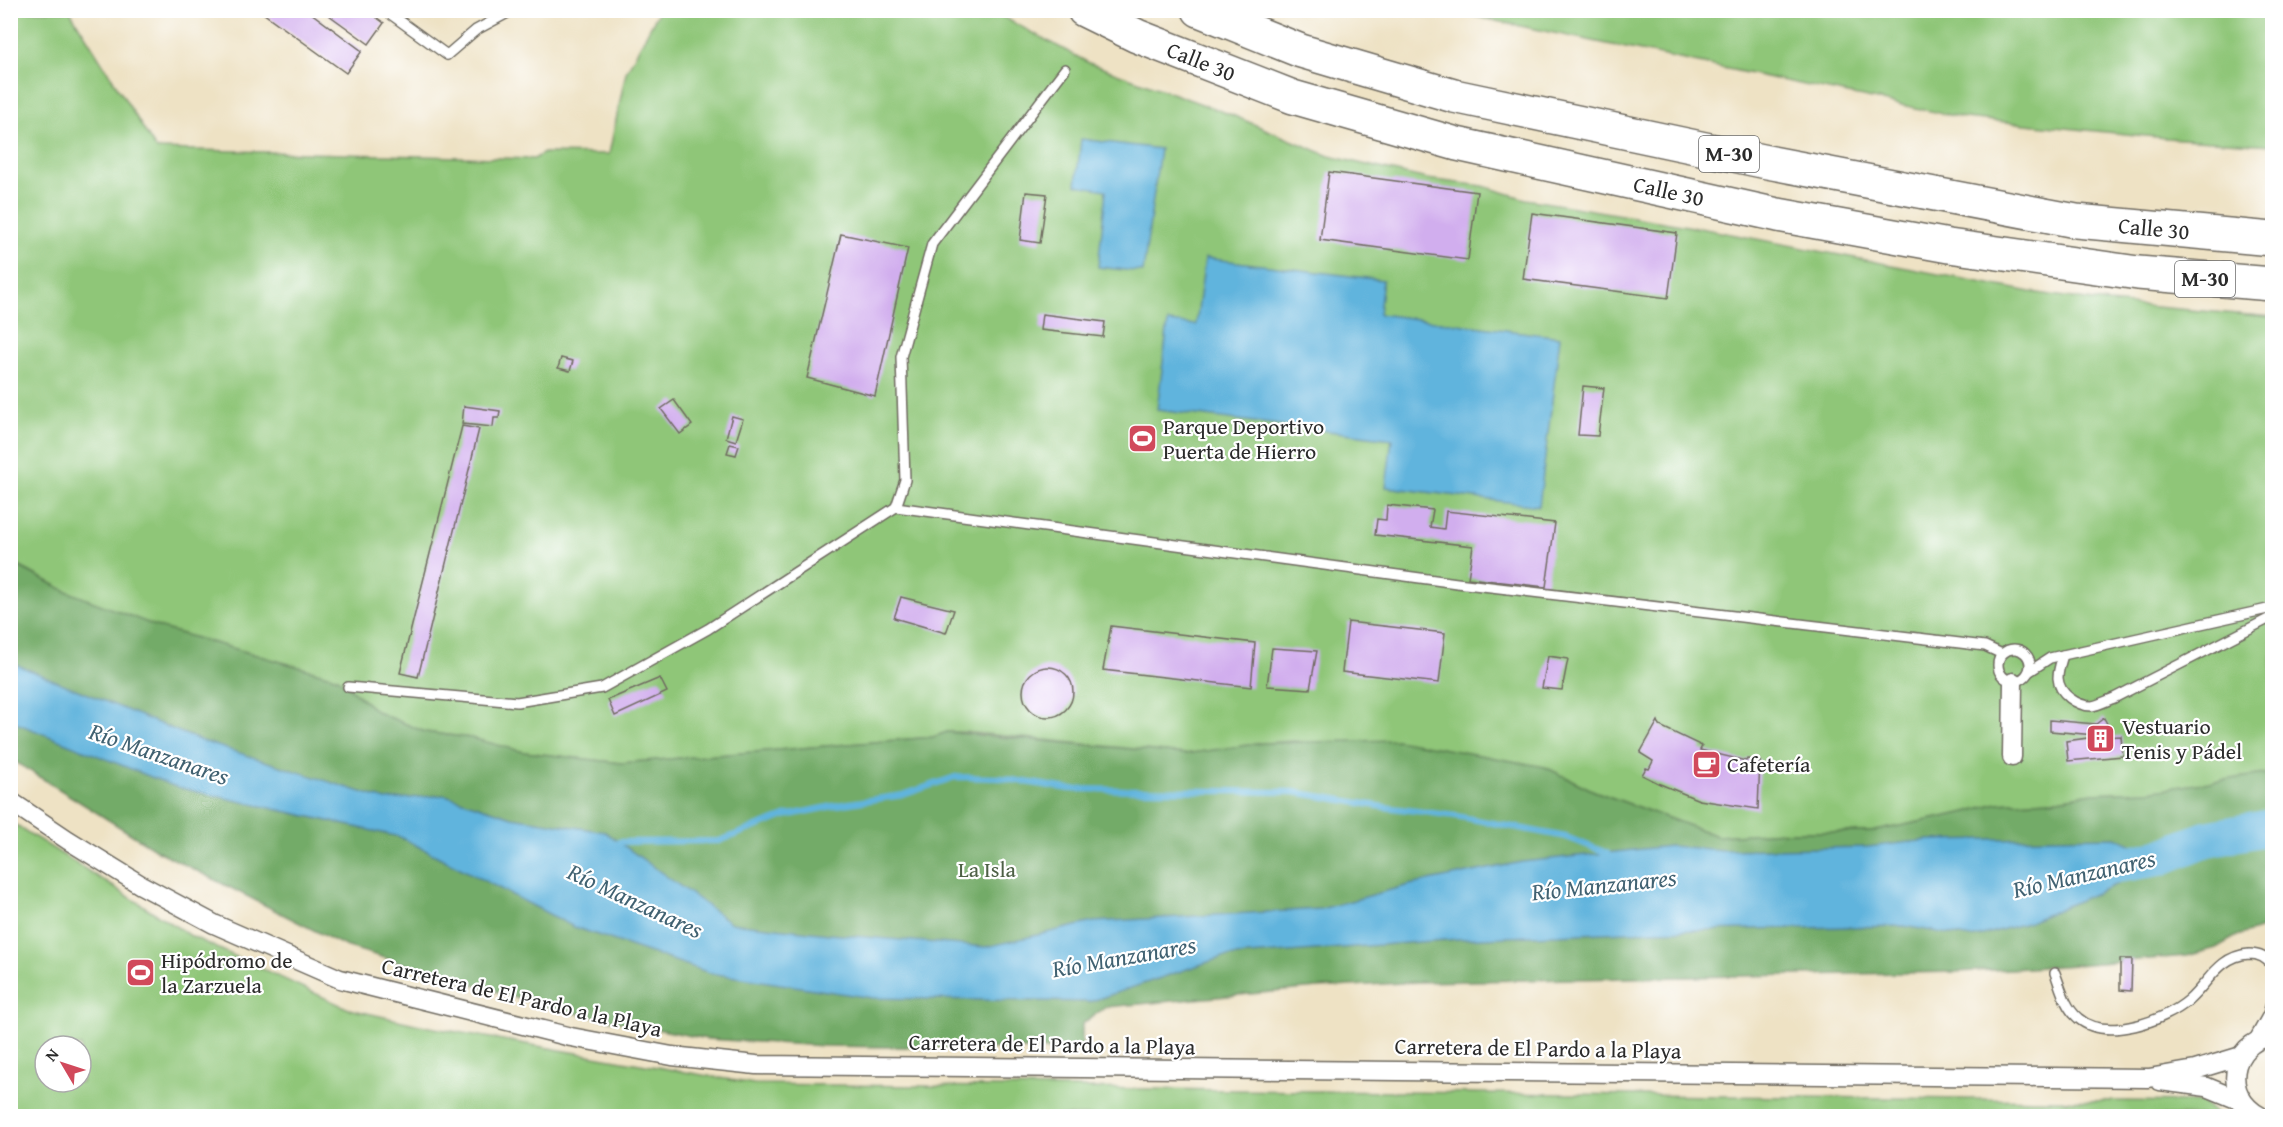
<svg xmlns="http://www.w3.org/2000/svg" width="2283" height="1127" font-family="'Gentium Book Plus',serif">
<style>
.green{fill:#8fc678;stroke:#5d7852;stroke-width:1.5;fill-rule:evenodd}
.forest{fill:#73ab68;stroke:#4f6b4a;stroke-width:1.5}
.water{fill:#61b4dd;stroke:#467084;stroke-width:1.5}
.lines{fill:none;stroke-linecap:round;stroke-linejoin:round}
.stream{stroke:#61b4dd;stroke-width:6}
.river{stroke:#61b4dd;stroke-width:36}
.building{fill:#d1aeee}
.lane-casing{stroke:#6f6b61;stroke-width:12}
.street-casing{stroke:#6f6b61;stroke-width:21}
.highway-casing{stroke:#6f6b61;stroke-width:36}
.lane{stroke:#fff;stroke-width:9}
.street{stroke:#fff;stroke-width:18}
.highway{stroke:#fff;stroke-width:33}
.labels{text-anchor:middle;stroke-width:4.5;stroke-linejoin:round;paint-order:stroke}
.shield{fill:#fff;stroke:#6b6b6b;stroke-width:1.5}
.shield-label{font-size:21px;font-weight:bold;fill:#2b2b2b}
.street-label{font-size:22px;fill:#2b2b2b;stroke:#fff}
.poi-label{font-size:22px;fill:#2b2b2b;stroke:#fff;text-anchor:start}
.park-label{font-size:22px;fill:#4e6146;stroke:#fff}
.water-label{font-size:24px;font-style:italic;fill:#416272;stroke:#fff}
</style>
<rect width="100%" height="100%" fill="#fff"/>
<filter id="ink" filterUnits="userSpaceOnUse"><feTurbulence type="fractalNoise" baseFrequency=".0167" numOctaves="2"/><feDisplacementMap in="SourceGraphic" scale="12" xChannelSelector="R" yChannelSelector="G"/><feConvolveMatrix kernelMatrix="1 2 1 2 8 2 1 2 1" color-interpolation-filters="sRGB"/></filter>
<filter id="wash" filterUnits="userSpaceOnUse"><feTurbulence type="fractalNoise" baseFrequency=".008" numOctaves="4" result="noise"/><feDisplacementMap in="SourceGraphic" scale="24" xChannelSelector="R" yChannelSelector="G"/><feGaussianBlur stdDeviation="1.35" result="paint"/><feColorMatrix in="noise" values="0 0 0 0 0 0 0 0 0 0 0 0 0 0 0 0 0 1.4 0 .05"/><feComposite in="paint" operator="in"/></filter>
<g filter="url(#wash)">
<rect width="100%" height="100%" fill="#eee2c4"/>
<g class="green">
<path d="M 11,11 L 70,11 L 156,149 L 534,159 L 544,153 L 609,154 L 626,72 L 659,11 L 992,11 L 1089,63 L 1232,115 L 1329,156 L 1427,179 L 1483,186 L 1526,199 L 1705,229 L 2031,292 L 2108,303 L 2272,317 L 2272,773 L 2151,791 L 2093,793 L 2052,800 L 1997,803 L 1967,812 L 1871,832 L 1785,832 L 1717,836 L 1594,791 L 1545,767 L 1294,741 L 1263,743 L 1185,754 L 964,732 L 947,732 L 933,737 L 621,763 L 524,752 L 471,738 L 425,732 L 377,712 L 338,678 L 161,628 L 106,608 L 66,591 L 11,562 Z"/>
<path d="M 1448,11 L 2272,11 L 2272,145 L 2166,138 L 1964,118 Z"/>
<path d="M 11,822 L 191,936 L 349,1009 L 429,1027 L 754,1084 L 2202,1102 L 2218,1116 L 11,1116 ZM 45,1046 L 81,1046 L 81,1082 L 45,1082 Z"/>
</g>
<path class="forest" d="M 10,562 L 66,591 L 161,628 L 338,678 L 377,712 L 425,732 L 471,738 L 524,752 L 621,763 L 933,737 L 947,732 L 1185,754 L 1263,743 L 1397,740 L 1545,767 L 1594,791 L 1717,836 L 1785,832 L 1871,832 L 1967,812 L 1997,803 L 2052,800 L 2093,793 L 2148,791 L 2272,773 L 2272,925 L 2237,936 L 2216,948 L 2187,956 L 2062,966 L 1957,972 L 1418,982 L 1318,988 L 1106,1007 L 1082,1024 L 1082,1050 L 824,1046 L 707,1039 L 554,1009 L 345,946 L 158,851 L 11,759 Z"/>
<g class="water">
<path d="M 1081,139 L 1160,149 L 1143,272 L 1098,267 L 1106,190 L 1076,185 Z"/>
<path d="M 1205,258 L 1383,280 L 1379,314 L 1560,337 L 1539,506 L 1386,487 L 1392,439 L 1157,410 L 1168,322 L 1196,325 Z"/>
<path d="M 10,662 L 199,740 L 386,800 L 445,795 L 512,817 L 605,832 L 731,923 L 829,934 L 986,947 L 1093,922 L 1321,909 L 1409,885 L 1522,862 L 1670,846 L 1723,850 L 1867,847 L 1929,840 L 2116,837 L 2159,858 L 2117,884 L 2027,923 L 1971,938 L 1904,926 L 1652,931 L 1459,939 L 1223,957 L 1089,1002 L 872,998 L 710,973 L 574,927 L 400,837 L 176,787 L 11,721 Z"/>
</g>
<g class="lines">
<path class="stream" d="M 619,842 L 719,841 L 785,816 L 843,804 L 903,795 L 955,777 L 1000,778 L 1069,789 L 1294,792 L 1384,807 L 1456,816 L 1566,837 L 1607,853"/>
<path class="river" d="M 2111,866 L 2159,858 L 2206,839 L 2272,827"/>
</g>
<g id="blocks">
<g class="building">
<path d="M 265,10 L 307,10 L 362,51 L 346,73 L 263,13 Z"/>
<path d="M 322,10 L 366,10 L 384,23 L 369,44 Z"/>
<path d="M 1329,172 L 1477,192 L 1468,260 L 1320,240 Z"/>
<path d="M 1026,192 L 1047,194 L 1040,243 L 1020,240 Z"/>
<path d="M 1532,213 L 1677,233 L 1668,298 L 1523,279 Z"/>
<path d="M 841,234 L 908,248 L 875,396 L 807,378 Z"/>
<path d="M 1042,314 L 1105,322 L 1103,337 L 1040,330 Z"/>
<path d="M 561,358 L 573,361 L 570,371 L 558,368 Z"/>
<path d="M 1583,386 L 1604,388 L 1598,436 L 1578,435 Z"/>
<path d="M 674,400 L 692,425 L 680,434 L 661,409 Z"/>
<path d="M 464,406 L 500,411 L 499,418 L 494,418 L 493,427 L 462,424 Z"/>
<path d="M 732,416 L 743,419 L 736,441 L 726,438 Z"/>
<path d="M 462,426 L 479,429 L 418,677 L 400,673 Z"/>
<path d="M 730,444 L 739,446 L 736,455 L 727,453 Z"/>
<path d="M 1387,505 L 1433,510 L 1430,527 L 1444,529 L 1446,511 L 1555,523 L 1546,587 L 1468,578 L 1473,546 L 1375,535 L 1377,519 L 1386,520 Z"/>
<path d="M 901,597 L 954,610 L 946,633 L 894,618 Z"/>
<path d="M 1348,622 L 1445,633 L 1439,683 L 1342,672 Z"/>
<path d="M 1111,626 L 1255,643 L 1251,687 L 1103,670 Z"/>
<path d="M 1272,648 L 1317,651 L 1310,689 L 1267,686 Z"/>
<path d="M 1548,656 L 1568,659 L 1562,690 L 1542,688 Z"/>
<circle cx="1048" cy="692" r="25"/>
<path d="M 660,678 L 667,692 L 615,716 L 608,700 Z"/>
<path d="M 2104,718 L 2111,731 L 2101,737 L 2121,736 L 2123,756 L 2068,761 L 2066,741 L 2095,737 L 2095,735 L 2050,731 L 2050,720 L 2096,724 Z"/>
<path d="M 1658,721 L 1660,726 L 1702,746 L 1700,750 L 1746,761 L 1747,759 L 1760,760 L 1758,809 L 1699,800 L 1660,784 L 1642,775 L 1646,768 L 1649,769 L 1653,761 L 1640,753 Z"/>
<path d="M 2120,959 L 2132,959 L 2131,991 L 2120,990 Z"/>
</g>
</g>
</g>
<g filter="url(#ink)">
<use href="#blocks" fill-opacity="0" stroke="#6f6b61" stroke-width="1.5"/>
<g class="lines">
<defs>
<g id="lane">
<path d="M 385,10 L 447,55 L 476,30 L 513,10"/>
<path d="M 1065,69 L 932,244 L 901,357 L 905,480 L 896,507 L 1457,583 L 1985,646 L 2002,654"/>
<circle cx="2014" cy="665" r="16"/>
<path d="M 2063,655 L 2272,608"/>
<path d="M 2030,671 L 2050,658 L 2063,655 C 2061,662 2058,670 2058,678 C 2059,694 2077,706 2092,706 C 2099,705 2108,700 2114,698 L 2272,617"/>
<path d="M 348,687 L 517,702 L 602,688 L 708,629 L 896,507"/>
<path d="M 2055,973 C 2061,989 2065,1007 2078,1018 C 2105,1042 2165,1021 2189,1000 C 2209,982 2219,956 2249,954 C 2260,954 2267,958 2272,966"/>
<path d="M 2253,1041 L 2268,1014 L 2272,1000"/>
</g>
<g id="street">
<path d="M 2012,757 L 2013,682"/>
<path d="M 10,801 L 68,840 L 141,885 L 214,924 L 340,979 L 571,1037 L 672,1056 L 756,1065 L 2149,1078 L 2195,1070 L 2241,1056"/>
<path d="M 2160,1081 L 2207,1087 L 2241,1101"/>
<path d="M 2260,1116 C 2222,1095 2229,1044 2272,1036"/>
</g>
<g id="highway">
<path id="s1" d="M 1084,10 L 1137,36 L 1293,97 L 1457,144 L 1778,215 L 1949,246 L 2138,273 L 2272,284"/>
<path id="s2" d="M 1199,10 L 1301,51 L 1454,96 L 1762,161 L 2076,221 L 2272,239"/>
</g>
</defs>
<use href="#lane" class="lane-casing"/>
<use href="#street" class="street-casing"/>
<use href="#highway" class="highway-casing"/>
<use href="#lane" class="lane"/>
<use href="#street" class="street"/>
<use href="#highway" class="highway"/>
</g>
</g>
<defs>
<symbol id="stadium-square" viewBox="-11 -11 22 22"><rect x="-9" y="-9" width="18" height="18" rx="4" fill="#d1495b" stroke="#fff"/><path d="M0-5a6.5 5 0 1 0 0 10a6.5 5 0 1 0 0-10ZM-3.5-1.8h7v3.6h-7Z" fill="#fff"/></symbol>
<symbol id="building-square" viewBox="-11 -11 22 22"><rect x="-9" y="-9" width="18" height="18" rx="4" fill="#d1495b" stroke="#fff"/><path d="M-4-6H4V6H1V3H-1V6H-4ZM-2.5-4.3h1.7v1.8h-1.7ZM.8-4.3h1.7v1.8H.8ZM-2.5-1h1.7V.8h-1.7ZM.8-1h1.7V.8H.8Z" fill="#fff"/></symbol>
<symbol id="cafe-square" viewBox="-11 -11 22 22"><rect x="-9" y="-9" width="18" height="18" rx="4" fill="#d1495b" stroke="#fff"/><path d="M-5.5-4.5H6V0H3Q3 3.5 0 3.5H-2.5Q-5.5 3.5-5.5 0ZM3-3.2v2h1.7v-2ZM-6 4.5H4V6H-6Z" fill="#fff"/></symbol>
</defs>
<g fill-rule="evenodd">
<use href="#stadium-square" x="1126" y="422" width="33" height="33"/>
<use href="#building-square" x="2084" y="722" width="33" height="33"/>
<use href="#cafe-square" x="1690" y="748" width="33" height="33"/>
<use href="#stadium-square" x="124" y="956" width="33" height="33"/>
</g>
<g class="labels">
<g class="shield">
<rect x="1699" y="136" width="60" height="36" rx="4.5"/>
<rect x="2175" y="261" width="60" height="36" rx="4.5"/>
</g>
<g class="shield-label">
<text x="1729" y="161">M-30</text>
<text x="2205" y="286">M-30</text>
</g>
<g class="street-label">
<text dy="8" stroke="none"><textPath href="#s1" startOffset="128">Calle 30</textPath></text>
<text dy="8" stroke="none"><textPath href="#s1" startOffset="614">Calle 30</textPath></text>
<text dy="8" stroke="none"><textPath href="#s2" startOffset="982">Calle 30</textPath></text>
<text transform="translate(522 997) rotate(13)" y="8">Carretera de El Pardo a la Playa</text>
<text transform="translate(1052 1044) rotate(1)" y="8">Carretera de El Pardo a la Playa</text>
<text transform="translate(1538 1048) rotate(1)" y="8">Carretera de El Pardo a la Playa</text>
</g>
<g class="poi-label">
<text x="1163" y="434">Parque Deportivo<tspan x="1163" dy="25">Puerta de Hierro</tspan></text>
<text x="2122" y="734">Vestuario<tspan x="2122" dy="25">Tenis y Pádel</tspan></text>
<text x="1727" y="772">Cafetería</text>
<text x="161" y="968">Hipódromo de<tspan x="161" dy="25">la Zarzuela</tspan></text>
</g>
<g class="park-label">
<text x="987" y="877">La Isla</text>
</g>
<g class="water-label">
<text transform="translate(159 754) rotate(19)" y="8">Río Manzanares</text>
<text transform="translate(2084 874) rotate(-13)" y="8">Río Manzanares</text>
<text transform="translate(1604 885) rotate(-6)" y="8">Río Manzanares</text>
<text transform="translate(635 901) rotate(25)" y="8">Río Manzanares</text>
<text transform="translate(1124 957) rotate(-10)" y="8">Río Manzanares</text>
</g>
</g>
<rect width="2283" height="1127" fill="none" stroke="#fff" stroke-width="36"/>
<g transform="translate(63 1064) rotate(309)"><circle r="28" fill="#ffffff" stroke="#aaaaaa" stroke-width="1.5"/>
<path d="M0-4.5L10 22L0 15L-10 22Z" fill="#d1495b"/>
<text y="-9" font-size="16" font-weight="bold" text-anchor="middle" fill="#2b2b2b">N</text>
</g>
</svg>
